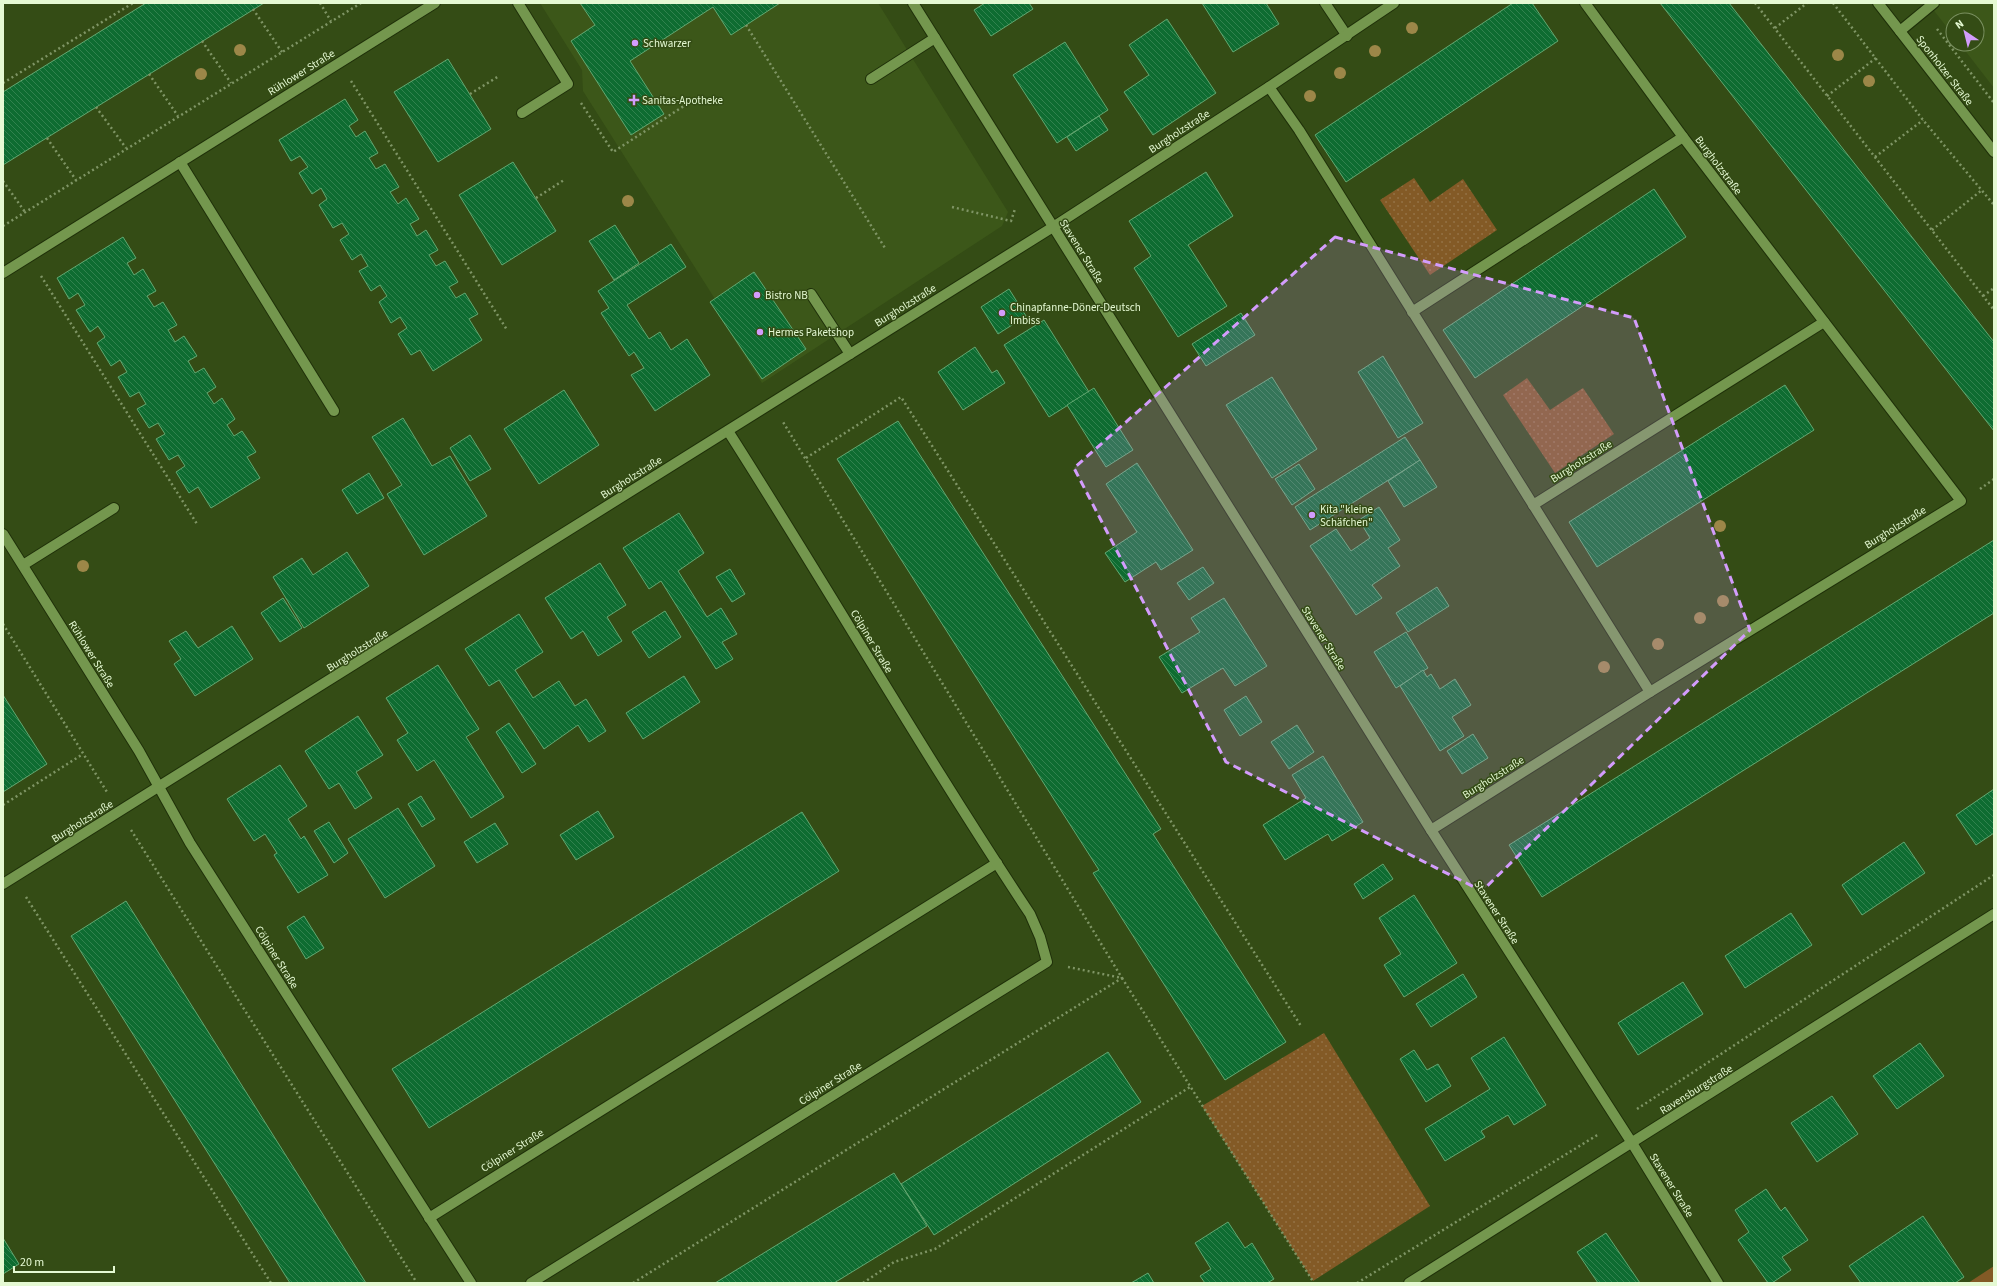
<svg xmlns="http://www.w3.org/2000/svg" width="1997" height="1286" font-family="'Source Sans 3',sans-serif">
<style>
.built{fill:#3c5719}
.park{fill:url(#park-dots)}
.pitch{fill:#835a26}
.building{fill:url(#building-back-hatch);stroke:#62a871}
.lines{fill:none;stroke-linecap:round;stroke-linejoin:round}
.minor-casing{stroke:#1f3009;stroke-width:12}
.path{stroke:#7f9565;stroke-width:2.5;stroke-dasharray:2 3;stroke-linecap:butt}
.minor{stroke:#74974e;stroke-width:10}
.tree{fill:#9c8748}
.marked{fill:#d39cfc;fill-opacity:0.2;stroke:#d39cfc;stroke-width:3;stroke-dasharray:8 5;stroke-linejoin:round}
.poi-dot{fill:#d39cfc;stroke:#344c15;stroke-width:1.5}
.labels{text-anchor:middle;stroke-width:3;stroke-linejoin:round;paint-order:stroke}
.poi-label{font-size:11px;fill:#e5f9d3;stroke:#344c15;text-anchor:start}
.street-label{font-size:11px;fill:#e5f9d3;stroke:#344c15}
</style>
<defs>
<pattern id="park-dots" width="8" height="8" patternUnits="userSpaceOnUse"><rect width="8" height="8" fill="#835a26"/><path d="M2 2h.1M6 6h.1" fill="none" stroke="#947245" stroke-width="1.8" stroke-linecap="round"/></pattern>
<pattern id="building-back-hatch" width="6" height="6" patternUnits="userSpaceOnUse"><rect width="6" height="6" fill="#0e6c31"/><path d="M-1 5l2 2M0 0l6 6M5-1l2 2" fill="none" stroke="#31824e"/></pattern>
</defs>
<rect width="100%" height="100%" fill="#344c15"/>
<g class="built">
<path d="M 540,3 L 878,3 L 1008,212 L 1002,226 L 762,383 L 710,302 L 715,299 L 583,91 L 582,70 Z"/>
<path d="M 1928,3 L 1994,3 L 1994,88 L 1960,44 L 1977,44 L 1977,20 L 1953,20 L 1953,35 Z"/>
</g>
<g class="park">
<path d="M 1414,178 L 1430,202 L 1463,179 L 1497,230 L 1430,275 L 1380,200 Z"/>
<path d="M 1527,378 L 1550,410 L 1583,388 L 1614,434 L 1555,473 L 1503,395 Z"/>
<path d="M 1324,1033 L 1430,1206 L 1313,1281 L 1202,1106 Z"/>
</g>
<path class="pitch" d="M 1994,1266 L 1994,1283 L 1968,1283 Z"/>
<g class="building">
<path d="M 146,3 L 264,3 L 3,165 L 3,92 Z"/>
<path d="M 580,3 L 780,3 L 731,35 L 713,7 L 630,61 L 664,114 L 631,135 L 571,41 L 595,25 Z"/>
<path d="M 985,3 L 1029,3 L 1033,9 L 991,36 L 974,10 Z"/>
<path d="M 1202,3 L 1266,3 L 1279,24 L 1233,52 Z"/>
<path d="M 1513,3 L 1532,3 L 1558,41 L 1346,182 L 1315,135 Z"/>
<path d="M 1660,3 L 1729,3 L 1994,342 L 1994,431 Z"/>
<path d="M 1167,19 L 1216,93 L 1153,135 L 1124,92 L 1149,75 L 1129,45 Z"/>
<path d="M 1065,42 L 1108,110 L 1057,143 L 1013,75 Z"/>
<path d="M 448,59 L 491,129 L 438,162 L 394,92 Z"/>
<path d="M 345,99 L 358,120 L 349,126 L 356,137 L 365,131 L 378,153 L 369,158 L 376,169 L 385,164 L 399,187 L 390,192 L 398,204 L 406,198 L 419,219 L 410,224 L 417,236 L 426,230 L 438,250 L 429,255 L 436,266 L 445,261 L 458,282 L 449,287 L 456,298 L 465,293 L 478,314 L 469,319 L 482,340 L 433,371 L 420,350 L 411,355 L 398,334 L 407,328 L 400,317 L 391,323 L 379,302 L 387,296 L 380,285 L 371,291 L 359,271 L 368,266 L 361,254 L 352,260 L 340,240 L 349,234 L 342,223 L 333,228 L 319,205 L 327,199 L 321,188 L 312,194 L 299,173 L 308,167 L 300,156 L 291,161 L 279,140 Z"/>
<path d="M 1099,116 L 1108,130 L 1076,151 L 1067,137 Z"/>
<path d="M 513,162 L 556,231 L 502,265 L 459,195 Z"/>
<path d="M 1206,172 L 1233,216 L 1188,245 L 1227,306 L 1178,337 L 1134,268 L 1151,256 L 1129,221 Z"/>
<path d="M 1654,189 L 1686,237 L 1475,378 L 1443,330 Z"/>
<path d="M 615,225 L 639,263 L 614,280 L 589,241 Z"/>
<path d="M 123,237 L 136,258 L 127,263 L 134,275 L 143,269 L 156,291 L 147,296 L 154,307 L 163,302 L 177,325 L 168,330 L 175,342 L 184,336 L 197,356 L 188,361 L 195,373 L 204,368 L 216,387 L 207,393 L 214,404 L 222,398 L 235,419 L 227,425 L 234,436 L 242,431 L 256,452 L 247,457 L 260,478 L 211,508 L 198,487 L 189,493 L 176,472 L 185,466 L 178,455 L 169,460 L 156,439 L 165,434 L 158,423 L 149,428 L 137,409 L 146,404 L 139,392 L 130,397 L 118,377 L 127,372 L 120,360 L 111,366 L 97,343 L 105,337 L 98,326 L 90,332 L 76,310 L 85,305 L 78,293 L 69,299 L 57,278 Z"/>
<path d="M 671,244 L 686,267 L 627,305 L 649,339 L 660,332 L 671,350 L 687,339 L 710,375 L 655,411 L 631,375 L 644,368 L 634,352 L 629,356 L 601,313 L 609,308 L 598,291 Z"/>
<path d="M 754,272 L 806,349 L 762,379 L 710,302 Z"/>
<path d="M 1009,289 L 1026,316 L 998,334 L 981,307 Z"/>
<path d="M 1241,313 L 1255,335 L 1206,366 L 1192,344 Z"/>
<path d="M 1044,320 L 1089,392 L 1049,417 L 1004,345 Z"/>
<path d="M 975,347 L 992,373 L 997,370 L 1005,383 L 963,410 L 938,372 Z"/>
<path d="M 1383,356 L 1423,423 L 1398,438 L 1358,372 Z"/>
<path d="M 1272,377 L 1317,449 L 1272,478 L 1226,405 Z"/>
<path d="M 1785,385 L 1814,430 L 1597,567 L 1569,522 Z"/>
<path d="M 1094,388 L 1133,450 L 1106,467 L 1067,405 Z"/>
<path d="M 564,390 L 599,445 L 539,484 L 504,429 Z"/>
<path d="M 403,418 L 432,466 L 450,456 L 487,516 L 424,555 L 387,494 L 402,485 L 372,437 Z"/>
<path d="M 898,421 L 1161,829 L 1153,834 L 1286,1042 L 1225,1080 L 1093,873 L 1099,870 L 837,459 Z"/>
<path d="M 470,435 L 491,469 L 470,481 L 450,448 Z"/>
<path d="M 1405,437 L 1420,460 L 1310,530 L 1295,507 Z"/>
<path d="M 1420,460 L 1437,487 L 1404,507 L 1388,481 Z"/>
<path d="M 1137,463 L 1193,550 L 1161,570 L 1156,562 L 1125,582 L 1105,553 L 1137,532 L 1106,484 Z"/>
<path d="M 1299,464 L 1315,489 L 1292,505 L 1275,479 Z"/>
<path d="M 369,473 L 384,498 L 357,514 L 342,490 Z"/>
<path d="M 1379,507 L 1400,540 L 1388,548 L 1400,566 L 1372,585 L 1382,598 L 1356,615 L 1310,546 L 1336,529 L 1351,551 L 1370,538 L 1359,520 Z"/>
<path d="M 679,513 L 704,553 L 678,571 L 707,617 L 721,608 L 737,634 L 722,642 L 733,659 L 716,669 L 661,581 L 649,589 L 623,548 Z"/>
<path d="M 1994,540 L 1994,613 L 1542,897 L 1509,845 Z"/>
<path d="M 347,552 L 369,586 L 304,628 L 273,577 L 302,558 L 313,575 Z"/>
<path d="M 600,563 L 626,605 L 607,617 L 622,641 L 598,656 L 583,631 L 571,639 L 545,598 Z"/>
<path d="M 1203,567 L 1214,583 L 1189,600 L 1177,583 Z"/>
<path d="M 730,569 L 745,594 L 732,602 L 716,577 Z"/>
<path d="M 1437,587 L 1449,606 L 1408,632 L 1396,613 Z"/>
<path d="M 283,598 L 302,628 L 280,642 L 261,613 Z"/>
<path d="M 1224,598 L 1267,666 L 1235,686 L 1223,668 L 1182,693 L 1159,657 L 1200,632 L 1191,618 Z"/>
<path d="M 665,611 L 681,637 L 649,658 L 632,632 Z"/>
<path d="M 519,614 L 543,652 L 515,670 L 533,698 L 559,681 L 575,706 L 586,699 L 606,731 L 589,742 L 578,725 L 544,749 L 499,680 L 489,686 L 465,649 Z"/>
<path d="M 232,626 L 253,659 L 195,696 L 174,664 L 181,659 L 169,641 L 186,631 L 198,648 Z"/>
<path d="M 1406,632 L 1428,668 L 1396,688 L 1374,652 Z"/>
<path d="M 438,665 L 479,729 L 466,737 L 504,797 L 471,818 L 434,760 L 417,771 L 397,740 L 408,733 L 386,698 Z"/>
<path d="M 1423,670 L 1427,677 L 1431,674 L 1440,689 L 1455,679 L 1471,705 L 1452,717 L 1464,736 L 1440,751 L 1400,686 Z"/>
<path d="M 684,676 L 700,702 L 643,739 L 626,713 Z"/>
<path d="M 3,695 L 47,764 L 3,792 Z"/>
<path d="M 1246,696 L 1262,722 L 1240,736 L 1224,710 Z"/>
<path d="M 358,716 L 383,755 L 356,772 L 372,798 L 355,809 L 339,783 L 329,789 L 305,751 Z"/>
<path d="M 509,723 L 536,764 L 522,773 L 496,732 Z"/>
<path d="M 1297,725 L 1314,752 L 1289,769 L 1271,742 Z"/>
<path d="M 1473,734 L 1488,758 L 1462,774 L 1447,751 Z"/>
<path d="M 1323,756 L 1363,822 L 1332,841 L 1328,834 L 1285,860 L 1263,825 L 1306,798 L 1292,775 Z"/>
<path d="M 280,765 L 307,806 L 288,819 L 301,839 L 304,836 L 328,875 L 298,893 L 274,855 L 277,853 L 265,834 L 254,841 L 227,799 Z"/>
<path d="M 1994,789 L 1994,833 L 1976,845 L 1956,815 Z"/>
<path d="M 421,796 L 435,819 L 422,827 L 408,804 Z"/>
<path d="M 398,808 L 435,866 L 385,898 L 348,839 Z"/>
<path d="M 598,811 L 614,837 L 576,860 L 560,835 Z"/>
<path d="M 802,812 L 839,871 L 429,1128 L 392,1069 Z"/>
<path d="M 329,822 L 348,853 L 334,863 L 314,831 Z"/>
<path d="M 495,823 L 508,844 L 477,863 L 464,842 Z"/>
<path d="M 1904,842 L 1925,873 L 1862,915 L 1842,885 Z"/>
<path d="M 1383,864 L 1393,879 L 1363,899 L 1354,884 Z"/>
<path d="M 1414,895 L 1457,963 L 1404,997 L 1384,965 L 1401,954 L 1379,918 Z"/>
<path d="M 126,901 L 366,1283 L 290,1283 L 71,936 Z"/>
<path d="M 1791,913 L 1812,945 L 1745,988 L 1725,956 Z"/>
<path d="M 304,916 L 324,948 L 306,959 L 287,927 Z"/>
<path d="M 1463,974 L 1477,997 L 1431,1027 L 1416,1004 Z"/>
<path d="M 1683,982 L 1703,1014 L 1638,1055 L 1618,1023 Z"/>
<path d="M 1504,1037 L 1546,1105 L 1514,1125 L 1508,1115 L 1481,1131 L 1485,1137 L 1445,1161 L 1425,1129 L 1490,1089 L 1471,1058 Z"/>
<path d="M 1920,1043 L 1944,1076 L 1897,1109 L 1873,1076 Z"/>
<path d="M 1414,1050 L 1427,1070 L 1438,1064 L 1451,1086 L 1426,1102 L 1400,1059 Z"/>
<path d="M 1108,1052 L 1141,1102 L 934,1235 L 901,1184 Z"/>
<path d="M 1832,1096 L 1858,1134 L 1817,1162 L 1791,1123 Z"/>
<path d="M 894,1173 L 927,1226 L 834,1283 L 715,1283 Z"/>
<path d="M 1766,1189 L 1781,1211 L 1785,1207 L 1808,1240 L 1782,1257 L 1791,1270 L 1772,1283 L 1768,1283 L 1738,1240 L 1749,1232 L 1735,1210 Z"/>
<path d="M 1923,1216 L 1964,1277 L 1955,1283 L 1861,1283 L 1849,1266 Z"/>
<path d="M 1228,1222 L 1245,1248 L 1252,1243 L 1274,1279 L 1267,1283 L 1205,1283 L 1200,1276 L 1211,1269 L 1195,1243 Z"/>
<path d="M 1606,1233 L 1640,1283 L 1598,1283 L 1577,1252 Z"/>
<path d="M 3,1238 L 19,1264 L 3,1274 Z"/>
<path d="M 1148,1273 L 1154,1283 L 1131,1283 Z"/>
</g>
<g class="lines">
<defs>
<g id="minor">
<path d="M 518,3 L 568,84 L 522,113"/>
<path d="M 913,3 L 1431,830 L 1632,1143 L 1718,1283"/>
<path d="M 1325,3 L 1347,36"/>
<path d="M 1878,3 L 1994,152"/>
<path d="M 1900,31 L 1934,3"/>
<path d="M 871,79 L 935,38"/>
<path d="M 1269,87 L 1299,130 L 1650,692"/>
<path d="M 180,162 L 334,411"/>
<path d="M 3,273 L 435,3"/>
<path d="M 811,294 L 850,354"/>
<path d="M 1412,312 L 1683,137"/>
<path d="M 1533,505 L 1824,322"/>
<path d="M 3,534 L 139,751 L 190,843 L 471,1283"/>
<path d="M 23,565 L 114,508"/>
<path d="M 1431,830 L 1650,692 L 1961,501 L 1683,137 L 1585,3"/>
<path d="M 3,884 L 1053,227 L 1269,87 L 1394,3"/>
<path d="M 429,1218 L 997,863"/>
<path d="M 531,1283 L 1047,962 L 1040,937 L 1030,914 C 925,756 830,591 728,431"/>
<path d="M 1409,1283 L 1994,914"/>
</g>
</defs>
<use href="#minor" class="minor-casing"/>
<g class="path">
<path d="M 320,3 L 331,21"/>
<path d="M 1755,3 L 1994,310"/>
<path d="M 1833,3 L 1923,120 L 1994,205"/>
<path d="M 253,9 L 282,52"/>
<path d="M 746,25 L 885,248"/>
<path d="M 1775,28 L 1807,3"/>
<path d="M 1937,29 L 1994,103"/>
<path d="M 202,41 L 231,83"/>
<path d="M 149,74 L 178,116"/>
<path d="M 351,81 L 507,330"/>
<path d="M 3,83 L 133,3"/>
<path d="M 470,94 L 499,76"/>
<path d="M 1827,96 L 1876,58"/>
<path d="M 581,103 L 613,152 L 687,104"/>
<path d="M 96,107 L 126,148"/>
<path d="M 47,138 L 76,180"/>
<path d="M 1875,157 L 1923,120"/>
<path d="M 3,181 L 25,212"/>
<path d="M 536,198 L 564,180"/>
<path d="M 952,207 L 1011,221 L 1015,209"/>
<path d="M 3,226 L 361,3"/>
<path d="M 1932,230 L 1982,190"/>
<path d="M 41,276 L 197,524"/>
<path d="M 1983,296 L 1994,288"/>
<path d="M 806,458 L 901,397 L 1301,1026"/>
<path d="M 1980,489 L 1994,479"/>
<path d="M 3,624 L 107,792"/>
<path d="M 3,805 L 83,754"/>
<path d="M 131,830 L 417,1283"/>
<path d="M 26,897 L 271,1283"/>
<path d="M 1068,967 L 1122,978 L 1314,1283"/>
<path d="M 1637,1109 L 1994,875"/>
<path d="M 633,1283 L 1122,978 L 783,422"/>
<path d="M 863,1283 L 894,1262 L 935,1249 L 1190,1087"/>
<path d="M 1357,1283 L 1599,1134"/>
</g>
<use href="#minor" class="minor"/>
</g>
<g class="tree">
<circle cx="1412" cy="28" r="6"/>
<circle cx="240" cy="50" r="6"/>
<circle cx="1375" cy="51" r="6"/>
<circle cx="1838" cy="55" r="6"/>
<circle cx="1340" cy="73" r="6"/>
<circle cx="201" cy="74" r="6"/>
<circle cx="1869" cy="81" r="6"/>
<circle cx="1310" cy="96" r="6"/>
<circle cx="628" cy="201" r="6"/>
<circle cx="1720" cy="526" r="6"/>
<circle cx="83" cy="566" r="6"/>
<circle cx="1723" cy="601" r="6"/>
<circle cx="1700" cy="618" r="6"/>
<circle cx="1658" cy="644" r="6"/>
<circle cx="1604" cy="667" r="6"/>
</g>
<path class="marked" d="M 1335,237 L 1634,318 L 1750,630 L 1482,891 L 1226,762 L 1074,468 Z"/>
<g class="poi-dot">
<circle cx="635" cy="43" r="4"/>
<path d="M632 94h4v4h4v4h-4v4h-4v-4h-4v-4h4z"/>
<circle cx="757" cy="295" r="4"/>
<circle cx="1002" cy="313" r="4"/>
<circle cx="760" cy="332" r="4"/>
<circle cx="1312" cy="515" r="4"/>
</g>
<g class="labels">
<g class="poi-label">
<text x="643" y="47">Schwarzer</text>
<text x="642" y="104">Sanitas-Apotheke</text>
<text x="765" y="299">Bistro NB</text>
<text x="1010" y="311">Chinapfanne-Döner-Deutsch<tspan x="1010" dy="13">Imbiss</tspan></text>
<text x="768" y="336">Hermes Paketshop</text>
<text x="1320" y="513">Kita "kleine<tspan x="1320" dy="13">Schäfchen"</tspan></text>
</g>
<g class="street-label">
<text transform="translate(1945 70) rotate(52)" y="4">Sponholzer Straße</text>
<text transform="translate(301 72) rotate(-32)" y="4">Rühlower Straße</text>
<text transform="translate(1179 131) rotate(-33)" y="4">Burgholzstraße</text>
<text transform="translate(1719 165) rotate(53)" y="4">Burgholzstraße</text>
<text transform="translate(1082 251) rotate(58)" y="4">Stavener Straße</text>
<text transform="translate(905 305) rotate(-32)" y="4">Burgholzstraße</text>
<text transform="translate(1581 461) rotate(-32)" y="4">Burgholzstraße</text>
<text transform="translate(631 477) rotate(-32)" y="4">Burgholzstraße</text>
<text transform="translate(1895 527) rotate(-32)" y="4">Burgholzstraße</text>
<text transform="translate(1324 638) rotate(58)" y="4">Stavener Straße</text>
<text transform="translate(872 641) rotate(59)" y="4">Cölpiner Straße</text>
<text transform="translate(357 650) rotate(-32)" y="4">Burgholzstraße</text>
<text transform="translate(92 654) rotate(58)" y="4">Rühlower Straße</text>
<text transform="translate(1493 777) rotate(-32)" y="4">Burgholzstraße</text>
<text transform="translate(82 821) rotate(-32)" y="4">Burgholzstraße</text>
<text transform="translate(1497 912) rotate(57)" y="4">Stavener Straße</text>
<text transform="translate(277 957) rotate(58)" y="4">Cölpiner Straße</text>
<text transform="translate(830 1083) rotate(-32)" y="4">Cölpiner Straße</text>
<text transform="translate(1696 1089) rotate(-32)" y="4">Ravensburgstraße</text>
<text transform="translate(512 1150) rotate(-32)" y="4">Cölpiner Straße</text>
<text transform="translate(1672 1185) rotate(58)" y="4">Stavener Straße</text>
</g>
</g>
<rect width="1997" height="1286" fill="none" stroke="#e5f9d3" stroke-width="8"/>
<g transform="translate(1965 32) rotate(325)"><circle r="19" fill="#344c15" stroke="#7b9161"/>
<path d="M0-3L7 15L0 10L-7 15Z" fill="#d39cfc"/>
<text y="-6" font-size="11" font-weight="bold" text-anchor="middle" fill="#e5f9d3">N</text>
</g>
<path d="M14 1266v6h100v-6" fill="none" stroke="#e5f9d3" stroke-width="2"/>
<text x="20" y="1266" font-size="12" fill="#e5f9d3" stroke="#344c15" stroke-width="3" paint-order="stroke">20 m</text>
</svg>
